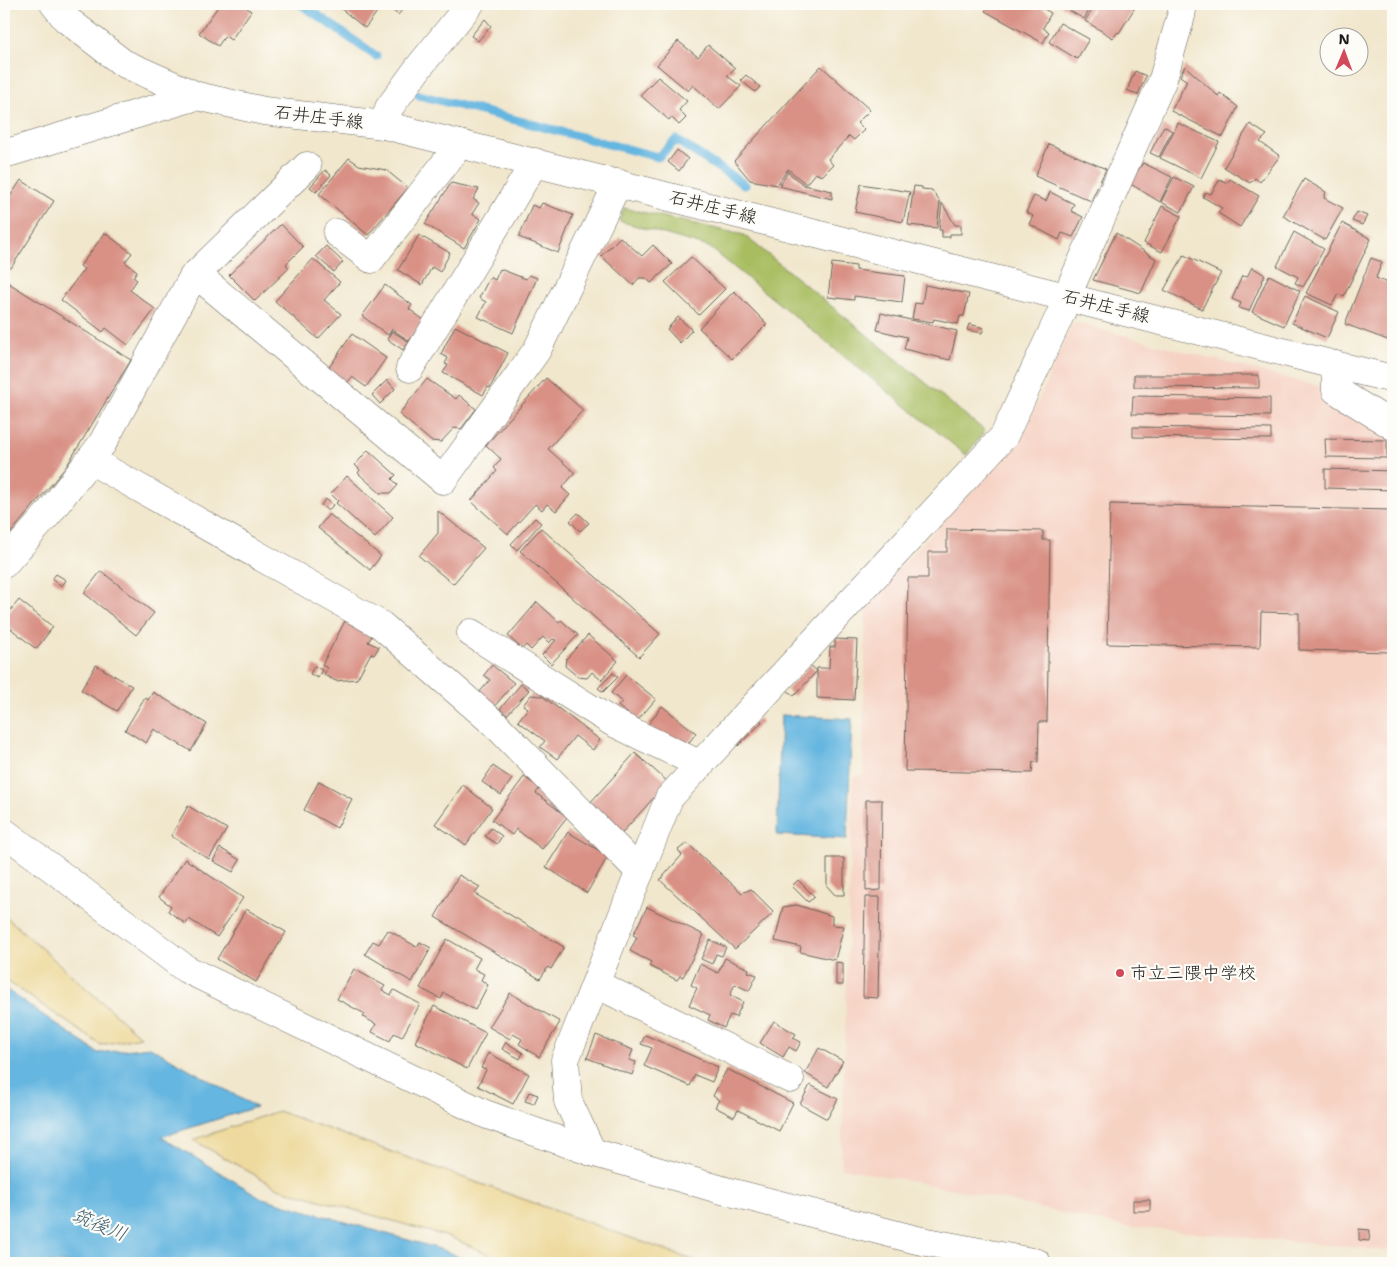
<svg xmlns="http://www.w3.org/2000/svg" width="1397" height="1267" font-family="'Shantell Sans','Klee One',sans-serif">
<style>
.built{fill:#f6d2c3}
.green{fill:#a9bd61;stroke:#626c3e}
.sand{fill:#eeda9e;stroke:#857b5d}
.water{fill:#65b6e0;stroke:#40697e}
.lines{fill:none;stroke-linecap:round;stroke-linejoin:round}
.stream{stroke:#65b6e0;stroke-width:9}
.building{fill:#d99185}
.minor-casing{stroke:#67635a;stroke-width:29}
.tertiary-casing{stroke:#67635a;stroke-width:29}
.minor{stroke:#fff;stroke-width:28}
.tertiary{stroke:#fff;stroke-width:28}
.poi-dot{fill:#d1495b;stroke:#fdfcf7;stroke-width:2}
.labels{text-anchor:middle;stroke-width:4.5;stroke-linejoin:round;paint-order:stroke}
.street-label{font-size:18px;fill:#1c1c1c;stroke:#fdfcf7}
.poi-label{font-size:18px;fill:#1c1c1c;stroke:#fdfcf7;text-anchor:start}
.water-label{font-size:19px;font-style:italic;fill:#395a6a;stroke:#fdfcf7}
</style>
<rect width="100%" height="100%" fill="#fdfcf7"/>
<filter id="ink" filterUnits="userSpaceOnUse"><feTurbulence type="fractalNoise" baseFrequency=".02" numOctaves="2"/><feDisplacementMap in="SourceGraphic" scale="10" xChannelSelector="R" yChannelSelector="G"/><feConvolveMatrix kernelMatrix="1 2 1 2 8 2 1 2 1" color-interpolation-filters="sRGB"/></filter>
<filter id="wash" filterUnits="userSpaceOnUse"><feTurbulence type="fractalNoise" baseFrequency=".0096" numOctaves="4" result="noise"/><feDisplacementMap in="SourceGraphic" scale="20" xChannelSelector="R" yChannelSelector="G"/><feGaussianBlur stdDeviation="1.12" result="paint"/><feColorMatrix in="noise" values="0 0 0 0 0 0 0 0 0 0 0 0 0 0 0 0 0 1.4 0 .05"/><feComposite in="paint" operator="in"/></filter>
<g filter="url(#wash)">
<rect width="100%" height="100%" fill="#f1e7cd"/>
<path class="built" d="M 1073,322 L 1320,387 L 1393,440 L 1393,1251 L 1120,1226 L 964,1191 L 841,1168 L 853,778 L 863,774 L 866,602 L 1020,442 Z"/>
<path class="green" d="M 624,208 L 744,235 L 985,431 L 966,455 L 709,247 L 619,221 Z"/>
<g class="sand">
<path d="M 4,915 L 141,1037 L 101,1045 L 4,979 Z"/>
<path d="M 278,1111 L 701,1263 L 508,1263 L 452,1238 L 278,1188 L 193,1140 Z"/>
</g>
<g class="water">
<path d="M 781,715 L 852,719 L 847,839 L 777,835 Z"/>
<path d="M 4,988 L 98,1053 L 150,1047 L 256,1107 L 161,1137 L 262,1198 L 443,1250 L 474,1263 L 7,1263 L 4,1262 Z"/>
</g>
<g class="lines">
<g class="stream">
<path d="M 301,4 L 376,56"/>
<path d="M 419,95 L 658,157 L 676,140 L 745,185"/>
</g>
</g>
<g id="blocks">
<g class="building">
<path d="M 220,4 L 250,4 L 247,8 L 251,11 L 231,40 L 225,36 L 218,46 L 199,33 Z"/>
<path d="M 335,4 L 372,4 L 370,5 L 377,12 L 365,28 Z"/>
<path d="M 384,4 L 407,4 L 398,15 Z"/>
<path d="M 990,4 L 1035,4 L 1051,13 L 1043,28 L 1049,32 L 1043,43 L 985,11 Z"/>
<path d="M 1058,4 L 1093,4 L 1084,19 Z"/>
<path d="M 1096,4 L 1132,4 L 1131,6 L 1134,9 L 1119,33 L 1118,32 L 1113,38 L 1085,21 Z"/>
<path d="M 485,19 L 491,26 L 478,41 L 471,36 Z"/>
<path d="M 1060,23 L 1089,39 L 1077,59 L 1049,42 Z"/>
<path d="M 678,41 L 698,57 L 708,45 L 735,68 L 727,76 L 741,86 L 719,109 L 693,85 L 688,91 L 657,65 Z"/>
<path d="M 821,66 L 870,110 L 857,123 L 864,130 L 854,140 L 849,136 L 828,159 L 833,165 L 822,176 L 815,173 L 806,184 L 788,169 L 777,185 L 750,180 L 734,161 Z"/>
<path d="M 1185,66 L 1218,96 L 1220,93 L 1238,107 L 1223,137 L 1171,111 L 1187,81 L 1180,76 Z"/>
<path d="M 1135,71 L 1146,76 L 1138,95 L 1127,90 Z"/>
<path d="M 746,75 L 760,87 L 755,92 L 741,80 Z"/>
<path d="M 658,77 L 687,101 L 679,110 L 686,118 L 679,125 L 671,117 L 669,120 L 640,95 Z"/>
<path d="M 1178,123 L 1219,142 L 1201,178 L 1160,158 Z"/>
<path d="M 1250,124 L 1267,135 L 1260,142 L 1280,156 L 1260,182 L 1255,178 L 1250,183 L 1224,167 Z"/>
<path d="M 1164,126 L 1172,131 L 1159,157 L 1150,153 Z"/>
<path d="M 1049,144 L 1106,169 L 1091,201 L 1035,176 Z"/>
<path d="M 677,150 L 688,159 L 679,171 L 668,162 Z"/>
<path d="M 349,158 L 359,165 L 386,170 L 408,188 L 368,235 L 319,194 Z"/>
<path d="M 1143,163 L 1172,177 L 1160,202 L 1129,183 Z"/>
<path d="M 325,170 L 331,175 L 316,192 L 310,187 Z"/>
<path d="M 788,172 L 804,185 L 832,191 L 832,199 L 779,186 Z"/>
<path d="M 1174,177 L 1194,187 L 1181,212 L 1161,202 Z"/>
<path d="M 1220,179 L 1227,183 L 1230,179 L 1259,196 L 1240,227 L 1218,213 L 1222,208 L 1203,197 L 1206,192 L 1211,194 Z"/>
<path d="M 1304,179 L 1326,192 L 1324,198 L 1343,208 L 1325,240 L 1283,216 Z"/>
<path d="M 21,180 L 54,201 L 11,268 L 4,263 L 4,198 L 9,198 Z"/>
<path d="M 451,183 L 479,189 L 473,199 L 479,203 L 472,214 L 481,219 L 464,248 L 425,224 Z"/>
<path d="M 861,184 L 910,192 L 903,222 L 855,212 Z"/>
<path d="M 914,186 L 922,187 L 922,189 L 932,190 L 940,202 L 937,228 L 908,225 Z"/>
<path d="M 1050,192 L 1074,204 L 1071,211 L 1083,217 L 1073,237 L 1062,233 L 1059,240 L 1029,224 L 1033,216 L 1026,212 L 1034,196 L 1046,201 Z"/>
<path d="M 542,203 L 573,215 L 558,253 L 519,237 L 532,205 L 539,208 Z"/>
<path d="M 942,203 L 955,225 L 961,225 L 961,234 L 950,234 L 950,237 L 942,237 L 942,230 L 939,230 Z"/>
<path d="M 1162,206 L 1181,216 L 1162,252 L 1144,243 Z"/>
<path d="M 1357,212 L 1367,216 L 1362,225 L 1352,221 Z"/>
<path d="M 1342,223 L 1371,239 L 1344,296 L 1338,294 L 1332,305 L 1306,293 Z"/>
<path d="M 281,224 L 303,247 L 286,264 L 289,268 L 255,301 L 229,275 Z"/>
<path d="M 1294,232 L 1324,249 L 1303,287 L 1295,283 L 1298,277 L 1277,266 Z"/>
<path d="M 105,233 L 132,253 L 125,262 L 137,271 L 133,277 L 137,280 L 130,290 L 155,309 L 128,345 L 106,328 L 103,332 L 61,300 L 84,269 L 80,266 Z"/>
<path d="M 1116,233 L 1156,259 L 1141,293 L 1093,280 Z"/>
<path d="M 419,235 L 450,253 L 440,272 L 432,267 L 422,285 L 398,270 Z"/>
<path d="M 620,237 L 642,256 L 653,245 L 672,264 L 651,283 L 646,278 L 639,278 L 633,285 L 601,256 Z"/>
<path d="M 326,246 L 343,262 L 334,272 L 316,256 Z"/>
<path d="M 1184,255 L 1221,273 L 1202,309 L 1164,290 Z"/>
<path d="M 691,257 L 725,289 L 699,315 L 665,282 Z"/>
<path d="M 1371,258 L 1382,262 L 1376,278 L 1393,285 L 1393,342 L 1345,324 Z"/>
<path d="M 313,259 L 340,282 L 324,300 L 341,314 L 318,339 L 275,301 Z"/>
<path d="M 832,263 L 856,266 L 856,270 L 905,276 L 902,302 L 854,296 L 854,300 L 828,297 Z"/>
<path d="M 1252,267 L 1265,275 L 1249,311 L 1239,308 L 1241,303 L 1232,299 L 1242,276 L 1247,277 Z"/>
<path d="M 500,269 L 526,279 L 529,275 L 537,278 L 513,333 L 478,317 L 486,302 L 479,298 L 490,277 L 495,280 Z"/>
<path d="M 1269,275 L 1300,291 L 1284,326 L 1252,312 Z"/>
<path d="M 4,280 L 131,360 L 66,467 L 4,541 Z"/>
<path d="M 385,285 L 412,305 L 409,309 L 424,320 L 409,341 L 392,329 L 388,335 L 362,316 Z"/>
<path d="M 925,285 L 969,294 L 964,316 L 960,316 L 958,324 L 934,319 L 933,322 L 912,319 L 915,303 L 922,304 Z"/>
<path d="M 734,291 L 767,324 L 732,359 L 699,328 Z"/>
<path d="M 1305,296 L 1339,312 L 1327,338 L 1292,323 Z"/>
<path d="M 881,313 L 957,331 L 950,360 L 904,349 L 907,337 L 877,330 Z"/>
<path d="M 678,317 L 692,330 L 680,343 L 667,329 Z"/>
<path d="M 969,324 L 984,328 L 982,333 L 967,330 Z"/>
<path d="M 455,326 L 508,353 L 490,388 L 488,387 L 483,395 L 443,373 L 448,365 L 445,364 L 448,358 L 441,354 Z"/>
<path d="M 392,331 L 409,342 L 403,350 L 387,339 Z"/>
<path d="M 352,334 L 386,358 L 366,387 L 352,377 L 347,383 L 328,369 Z"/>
<path d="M 1134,375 L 1259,375 L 1259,388 L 1134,387 Z"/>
<path d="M 546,378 L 583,410 L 548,449 L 575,473 L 562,488 L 570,495 L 556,511 L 547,504 L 542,510 L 535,504 L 508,534 L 471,501 L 497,471 L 494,468 L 501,459 L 486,445 Z"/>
<path d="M 427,379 L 456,399 L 459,395 L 476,409 L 461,429 L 454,428 L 441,442 L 431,441 L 399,414 Z"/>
<path d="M 387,380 L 395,389 L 380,404 L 372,395 Z"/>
<path d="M 1133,396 L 1270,398 L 1270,416 L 1132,414 Z"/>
<path d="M 1133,427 L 1271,429 L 1271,439 L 1133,437 Z"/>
<path d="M 1325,439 L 1387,440 L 1387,458 L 1326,457 Z"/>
<path d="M 368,450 L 396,475 L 392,479 L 398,485 L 391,493 L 380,493 L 358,473 L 360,470 L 355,465 Z"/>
<path d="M 1325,469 L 1393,471 L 1393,490 L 1325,488 Z"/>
<path d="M 347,476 L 393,517 L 375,538 L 336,503 L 338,501 L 331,494 Z"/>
<path d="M 326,499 L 333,505 L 328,511 L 321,505 Z"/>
<path d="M 1110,504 L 1393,510 L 1393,652 L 1299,650 L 1299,613 L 1261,612 L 1260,647 L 1107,644 Z"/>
<path d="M 438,511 L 484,548 L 453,584 L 419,556 L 438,533 Z"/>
<path d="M 578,513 L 589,523 L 580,531 L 570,521 Z"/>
<path d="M 329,514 L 381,556 L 370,570 L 318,528 Z"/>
<path d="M 535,518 L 541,523 L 517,550 L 511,544 Z"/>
<path d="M 541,528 L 660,634 L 639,657 L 520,551 Z"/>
<path d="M 947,529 L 1043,531 L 1043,540 L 1050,540 L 1047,722 L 1039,722 L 1038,762 L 1033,762 L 1032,773 L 905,771 L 908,578 L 928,578 L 928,552 L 947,552 Z"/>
<path d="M 101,571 L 154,613 L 136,635 L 84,593 Z"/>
<path d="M 56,574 L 66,580 L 62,586 L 52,579 Z"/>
<path d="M 19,600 L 53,627 L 36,649 L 4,623 L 4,618 Z"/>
<path d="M 537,602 L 559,622 L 561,620 L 578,635 L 551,664 L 542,655 L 556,640 L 553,639 L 549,643 L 543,637 L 531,650 L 526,645 L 522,649 L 508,636 Z"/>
<path d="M 345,621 L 372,636 L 368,642 L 379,647 L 374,655 L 371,653 L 357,679 L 336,681 L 324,675 L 327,668 L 322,665 Z"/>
<path d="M 588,635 L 618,661 L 601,680 L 592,672 L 587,678 L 578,677 L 565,666 L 566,659 Z"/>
<path d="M 835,639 L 857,640 L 854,700 L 817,698 L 817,668 L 829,668 L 830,647 L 835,647 Z"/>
<path d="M 96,665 L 132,686 L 117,711 L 81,690 Z"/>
<path d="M 492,665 L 514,683 L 494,707 L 478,694 L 490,680 L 484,675 Z"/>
<path d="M 810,665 L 817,671 L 794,696 L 787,690 Z"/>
<path d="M 314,666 L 322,670 L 318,678 L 310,674 Z"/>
<path d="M 613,673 L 618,677 L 603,692 L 598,688 Z"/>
<path d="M 626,675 L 656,699 L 637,721 L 618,706 L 622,702 L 611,693 Z"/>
<path d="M 521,684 L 529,690 L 507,715 L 500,709 Z"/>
<path d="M 153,692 L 207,724 L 191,751 L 154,729 L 146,743 L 125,730 L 145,697 L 148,700 Z"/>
<path d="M 531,695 L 542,696 L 600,740 L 593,750 L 575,736 L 557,759 L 540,747 L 545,741 L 518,721 L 528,708 L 523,705 Z"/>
<path d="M 662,706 L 696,733 L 684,749 L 647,726 Z"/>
<path d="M 759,718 L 762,722 L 738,746 L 734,742 Z"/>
<path d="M 635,753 L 668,782 L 621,834 L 588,805 Z"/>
<path d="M 493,766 L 512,779 L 501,795 L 482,782 Z"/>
<path d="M 524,777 L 540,788 L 536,793 L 567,817 L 542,849 L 516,829 L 512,835 L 492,820 Z"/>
<path d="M 319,781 L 352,799 L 337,828 L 304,810 Z"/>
<path d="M 463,785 L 492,808 L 466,845 L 435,824 Z"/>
<path d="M 866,800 L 882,800 L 881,890 L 866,891 Z"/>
<path d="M 188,806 L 227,829 L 209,859 L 171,836 Z"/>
<path d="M 491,828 L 502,836 L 497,844 L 485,836 Z"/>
<path d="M 568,832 L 608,856 L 587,893 L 546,867 Z"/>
<path d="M 687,843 L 742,893 L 751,889 L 774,912 L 735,949 L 660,880 L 682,855 L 678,850 Z"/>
<path d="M 220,848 L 240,860 L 233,872 L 213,861 Z"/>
<path d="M 827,858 L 844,858 L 844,895 L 835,895 L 827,886 Z"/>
<path d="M 185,859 L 243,898 L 217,937 L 189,919 L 186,924 L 168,911 L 171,906 L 159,897 Z"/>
<path d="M 459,875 L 480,887 L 475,894 L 564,947 L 551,969 L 548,967 L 540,979 L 435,917 Z"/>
<path d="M 798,880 L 815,897 L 808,902 L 792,886 Z"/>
<path d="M 865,897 L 880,897 L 878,998 L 863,997 Z"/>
<path d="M 797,905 L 832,916 L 832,925 L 844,926 L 835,960 L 800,952 L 801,947 L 775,941 L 783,907 Z"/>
<path d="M 647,907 L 704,935 L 683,977 L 680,976 L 677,980 L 649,966 L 651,962 L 630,951 L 637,937 L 633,935 Z"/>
<path d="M 246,909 L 286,932 L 256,982 L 217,959 Z"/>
<path d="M 388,930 L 417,947 L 420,942 L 431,948 L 412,982 L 365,954 L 373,941 L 379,944 Z"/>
<path d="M 447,939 L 480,958 L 474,969 L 484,974 L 481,980 L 488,985 L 475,1010 L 444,993 L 441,999 L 420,988 Z"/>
<path d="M 710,940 L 726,947 L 722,956 L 716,954 L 712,964 L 701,959 Z"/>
<path d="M 725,958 L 749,969 L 748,972 L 757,975 L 749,991 L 735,984 L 730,995 L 743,1002 L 736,1017 L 730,1015 L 724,1028 L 708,1020 L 710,1015 L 689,1005 L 697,988 L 691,985 L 700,964 L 718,973 Z"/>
<path d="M 836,962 L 843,963 L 843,985 L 836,985 Z"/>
<path d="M 354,969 L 385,986 L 382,990 L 391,995 L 394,990 L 420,1004 L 402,1037 L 394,1033 L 390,1041 L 372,1032 L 376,1024 L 363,1017 L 365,1014 L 337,999 Z"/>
<path d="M 510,993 L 560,1022 L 539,1057 L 519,1044 L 522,1039 L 513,1034 L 510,1039 L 489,1027 Z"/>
<path d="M 434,1006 L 486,1033 L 467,1069 L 415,1042 Z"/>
<path d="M 774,1021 L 796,1034 L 793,1038 L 801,1042 L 796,1051 L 789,1047 L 783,1057 L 760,1043 Z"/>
<path d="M 596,1035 L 633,1050 L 629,1060 L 636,1062 L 632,1075 L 587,1058 Z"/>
<path d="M 645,1035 L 718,1067 L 712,1082 L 695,1075 L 690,1086 L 644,1066 L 652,1048 L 641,1044 Z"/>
<path d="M 506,1042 L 523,1053 L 520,1059 L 502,1049 Z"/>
<path d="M 819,1048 L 843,1061 L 828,1087 L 805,1073 Z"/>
<path d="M 488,1053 L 529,1074 L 513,1104 L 478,1086 L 486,1070 L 481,1068 Z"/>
<path d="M 727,1069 L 793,1103 L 779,1131 L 738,1110 L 734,1117 L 715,1107 L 719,1100 L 713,1096 Z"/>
<path d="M 810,1085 L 838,1099 L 827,1119 L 800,1104 Z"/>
<path d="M 529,1092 L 538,1095 L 534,1104 L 525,1101 Z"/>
<rect x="1133" y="1200" width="17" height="11"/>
<path d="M 1359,1229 L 1370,1230 L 1369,1241 L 1359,1240 Z"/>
</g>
</g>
</g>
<g filter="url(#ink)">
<use href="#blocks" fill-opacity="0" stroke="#67635a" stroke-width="1"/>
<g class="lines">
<defs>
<g id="minor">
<path d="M 384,125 L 389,108 L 419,67 L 470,4"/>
<path d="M 4,154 L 197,96"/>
<path d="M 337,233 L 371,259 L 460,144"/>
<path d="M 196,274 L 443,480 L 537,350 L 618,183"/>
<path d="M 1335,365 L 1336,390 L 1393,426"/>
<path d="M 410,368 L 535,162"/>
<path d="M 90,460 L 381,625 L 496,725 L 640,872"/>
<path d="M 4,564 L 49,513 L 102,444 L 193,277 L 307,166"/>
<path d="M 471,633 L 612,722 L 699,764"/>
<path d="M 4,832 L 186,969 L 485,1114 L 592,1152 L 722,1190 L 917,1240 L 1037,1263"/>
<path d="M 596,984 L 790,1079"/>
<path d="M 592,1152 L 568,1101 L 565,1060 L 669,798 L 1004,436 L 1061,313 L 1072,284 L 1163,79 L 1181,16 L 1183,4"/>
</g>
<path id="tertiary" d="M 54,4 L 66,19 L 123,63 L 197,96 L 264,111 L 384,125 L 1335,365 L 1393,379"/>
</defs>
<use href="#minor" class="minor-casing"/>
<use href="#tertiary" class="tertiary-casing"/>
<use href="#minor" class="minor"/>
<use href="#tertiary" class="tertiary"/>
</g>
</g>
<circle class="poi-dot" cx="1120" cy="973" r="5"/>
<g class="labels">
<g class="street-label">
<text transform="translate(319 117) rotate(7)" y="6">石井庄手線</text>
<text transform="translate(713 207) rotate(14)" y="6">石井庄手線</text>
<text transform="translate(1106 306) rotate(14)" y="6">石井庄手線</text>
</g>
<g class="poi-label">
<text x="1130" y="979">市立三隈中学校</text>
</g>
<g class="water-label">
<text transform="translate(100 1224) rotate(22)" y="7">筑後川</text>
</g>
</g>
<rect width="1397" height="1267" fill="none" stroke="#fdfcf7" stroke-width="20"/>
<g transform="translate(1344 52) rotate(1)"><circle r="24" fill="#fdfcf7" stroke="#a3a29f"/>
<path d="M0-4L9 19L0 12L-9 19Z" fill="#d1495b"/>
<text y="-8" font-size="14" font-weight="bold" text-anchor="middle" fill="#1c1c1c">N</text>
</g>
</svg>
